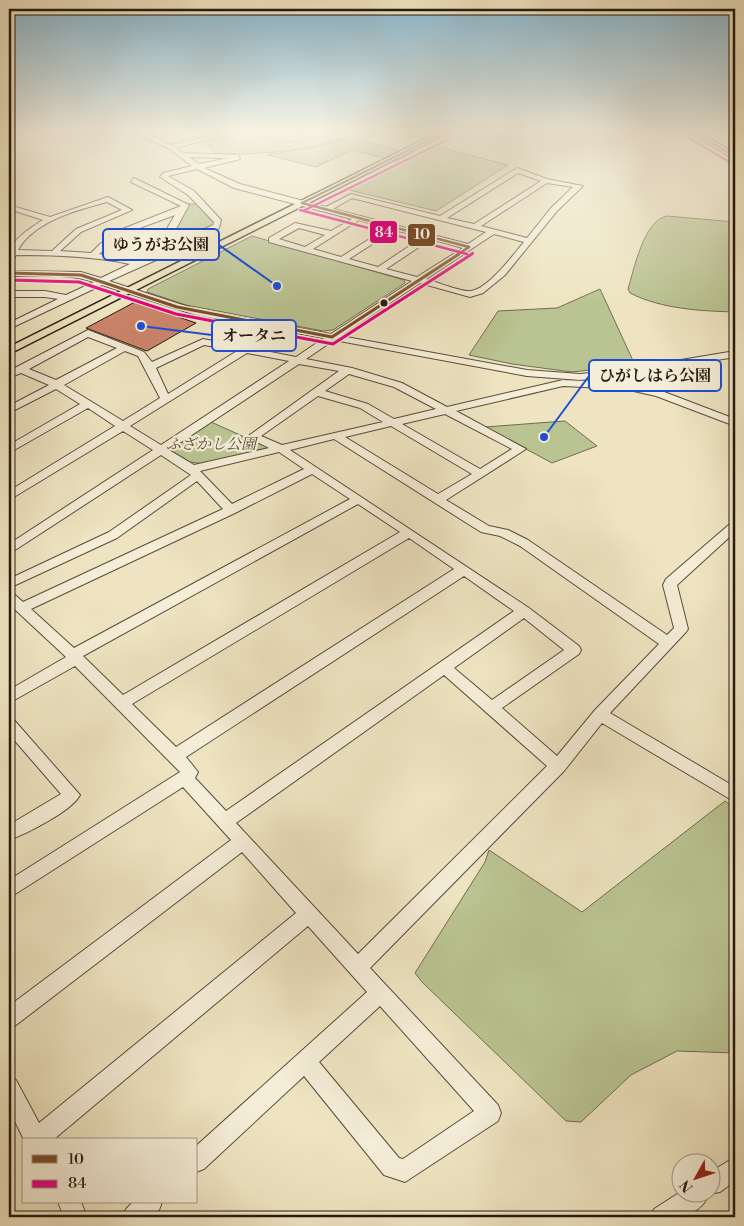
<svg xmlns="http://www.w3.org/2000/svg" width="744" height="1226" font-family="'Libre Bodoni','Noto Serif JP',serif">
<style>
.green{fill:#bac492;stroke:#706e50}
.water{fill:#9abfaf;stroke:#6c7d6f}
.lines{fill:none;stroke-linecap:round;stroke-linejoin:round}
.shore{stroke:#606c5f;stroke-width:1}
.building{fill:#cb846a;stroke:#27190f}
.minor-casing{stroke:#594c3c;stroke-width:2}
.major-casing{stroke:#27190f;stroke-width:3}
.minor{fill:#f4edd7;fill-rule:evenodd}
.major{fill:#eee4c1;fill-rule:evenodd}
.bus-1-far1-casing{stroke:#f4edd7;stroke-width:4.5}
.bus-1-casing{stroke:#f4edd7;stroke-width:5.5}
.bus-2-far1-casing{stroke:#f4edd7;stroke-width:4.5}
.bus-2-casing{stroke:#f4edd7;stroke-width:5.5}
.bus-1-far1{stroke:#7a4b2a;stroke-width:2.5}
.bus-1{stroke:#7a4b2a;stroke-width:3}
.bus-2-far1{stroke:#e5007d;stroke-width:2.5}
.bus-2{stroke:#e5007d;stroke-width:3}
.bus-dot{fill:#27190f;stroke:#f4edd7;stroke-width:2}
.labels{text-anchor:middle;stroke-width:4.5;stroke-linejoin:round;paint-order:stroke}
.park-label{font-size:15px;font-style:italic;fill:#534c36;stroke:#f4edd7}
.leader{fill:none;stroke:#1d4ed8;stroke-width:2}
.callout-dot{fill:#1d4ed8;stroke:#f4edd7;stroke-width:2}
.callout{fill:#f4edd7;stroke:#1d4ed8;stroke-width:2}
.callout-label{font-size:16px;text-anchor:middle;font-weight:bold;fill:#27190f}
.line-badge{stroke:#f4edd7;stroke-width:2}
.badge-label{font-size:14px;text-anchor:middle;font-weight:bold;fill:#fff}
</style>
<rect width="100%" height="100%" fill="#eee4c1"/>
<filter id="stains"><feTurbulence type="fractalNoise" baseFrequency=".004" numOctaves="4"/><feColorMatrix values="0 0 0 0 .2 0 0 0 0 .09 0 0 0 0 .02 0 0 0 .5 -.17"/></filter>
<radialGradient id="worn" r=".72"><stop offset=".6" stop-color="#630" stop-opacity="0"/><stop offset="1" stop-color="#630" stop-opacity=".3"/></radialGradient>
<g class="green">
<path d="M 239,132 L 339,132 L 349,136 C 308,151 260,155 216,154 L 204,141 Z"/>
<path d="M 349,138 L 416,154 L 435,146 L 508,165 L 436,211 L 345,189 L 400,162 L 352,150 L 316,167 L 267,155 L 315,147 Z"/>
<path d="M 189,204 L 197,204 L 213,221 L 214,225 L 172,247 L 166,246 Z"/>
<path d="M 667,216 L 735,222 L 735,312 C 701,311 661,309 630,293 L 628,289 C 634,269 644,220 667,216 Z"/>
<path d="M 252,236 L 404,280 L 405,283 L 333,330 L 323,331 L 186,305 L 147,292 L 148,289 Z"/>
<path d="M 600,289 L 635,365 L 572,372 L 512,364 L 469,355 L 498,311 L 557,308 Z"/>
<path d="M 565,421 L 597,446 L 552,463 L 485,427 Z"/>
<path d="M 211,422 L 267,447 L 267,450 L 204,464 L 190,462 L 172,451 L 175,446 Z"/>
<path d="M 725,801 L 735,809 L 735,1053 L 677,1051 L 631,1075 L 581,1122 L 566,1121 L 422,982 L 415,973 L 485,862 L 489,850 L 582,912 Z"/>
</g>
<path class="water" d="M 255,132 L 320,132 L 323,135 L 318,138 L 277,144 Z"/>
<g class="lines">
<path class="shore" d="M 262,132 L 278,139 L 318,132"/>
</g>
<path class="building" d="M 135,302 L 196,323 L 147,351 L 86,328 Z"/>
<g class="lines">
<defs>
<g id="minor">
<path d="M 17,132 L 26,132 L 9,140 L 9,136 Z"/>
<path d="M 134,132 L 143,132 L 171,145 L 225,132 L 238,132 L 175,148 L 183,153 L 238,155 L 240,159 L 204,168 L 240,184 L 326,207 L 351,194 L 440,216 L 517,168 L 547,179 L 583,186 L 557,211 L 505,275 L 483,293 L 470,297 L 420,283 L 341,336 L 527,370 L 580,374 L 621,370 L 735,351 L 735,357 L 621,376 L 580,380 L 527,376 L 334,340 L 306,359 L 352,368 L 402,383 L 447,407 L 563,380 L 625,383 L 659,390 L 735,419 L 735,426 L 656,396 L 625,389 L 563,386 L 456,411 L 526,449 L 446,500 L 489,526 L 508,530 L 528,540 L 667,635 L 674,628 L 663,585 L 666,579 L 731,523 L 735,522 L 735,532 L 677,585 L 688,629 L 686,632 L 610,713 L 735,787 L 735,802 L 602,723 L 564,771 L 370,968 L 498,1105 L 501,1113 L 498,1121 L 405,1182 L 384,1175 L 304,1076 L 204,1169 L 196,1172 L 196,1146 L 367,992 L 308,926 L 53,1140 L 24,1140 L 9,1109 L 9,1076 L 16,1080 L 39,1123 L 296,913 L 242,852 L 16,1025 L 9,1028 L 9,1006 L 231,840 L 183,787 L 9,898 L 9,880 L 180,772 L 75,666 L 9,703 L 9,690 L 66,657 L 9,604 L 9,592 L 14,594 L 23,602 L 223,509 L 197,481 L 117,538 L 9,588 L 9,579 L 109,532 L 191,475 L 161,455 L 9,554 L 9,544 L 153,450 L 123,431 L 9,500 L 9,491 L 115,426 L 88,408 L 9,453 L 9,445 L 80,404 L 56,389 L 9,413 L 9,406 L 49,385 L 21,373 L 9,378 L 9,371 L 88,330 L 144,352 L 152,362 L 203,339 L 296,357 L 324,338 L 196,315 L 102,285 L 9,329 L 9,323 L 58,299 L 45,297 L 9,297 L 9,291 L 45,291 L 66,295 L 94,282 C 66,273 37,276 9,276 L 9,271 L 81,272 L 101,278 L 130,264 C 93,256 54,255 16,255 L 12,263 L 9,263 C 9,260 8,254 9,251 C 14,238 32,227 43,220 L 9,209 L 9,205 L 50,217 L 108,197 L 132,210 L 81,232 L 60,251 L 91,253 L 100,244 L 120,230 L 181,206 L 131,182 L 134,178 L 189,205 L 166,247 L 213,225 L 214,222 L 188,195 L 160,177 L 163,173 L 192,166 L 168,148 ZM 189,157 L 229,158 L 199,164 ZM 197,169 L 234,188 L 352,219 L 331,231 L 295,223 L 269,238 L 269,242 L 412,281 L 331,334 L 198,310 L 109,281 L 165,256 L 219,228 L 221,220 L 194,191 L 168,176 ZM 518,173 L 541,181 L 474,224 L 447,218 ZM 547,183 L 573,187 L 551,208 L 527,238 L 481,226 ZM 352,198 L 486,232 L 468,244 L 333,209 ZM 107,202 L 122,210 L 76,229 L 52,251 L 18,250 C 34,221 77,210 107,202 ZM 175,215 L 158,244 L 158,251 L 137,261 L 99,254 L 126,233 ZM 359,220 L 387,228 L 341,257 L 313,249 ZM 299,228 L 325,235 L 305,247 L 279,239 ZM 394,230 L 423,237 L 378,267 L 349,259 ZM 494,234 L 524,242 C 513,255 488,289 471,291 C 460,292 437,282 426,279 ZM 431,239 L 463,248 L 417,277 L 386,269 ZM 88,337 L 117,348 L 56,380 L 29,369 ZM 204,345 L 237,351 L 168,394 L 156,368 ZM 125,351 L 138,356 L 160,398 L 123,421 L 64,385 ZM 247,353 L 289,361 L 161,445 L 130,426 ZM 299,364 L 339,371 L 247,437 L 269,448 L 194,465 L 169,450 ZM 349,374 L 394,387 L 436,409 L 394,419 L 368,404 L 325,391 ZM 318,396 L 360,408 L 383,422 L 282,445 L 261,436 ZM 445,414 L 512,449 L 480,469 L 402,424 ZM 391,426 L 472,474 L 438,494 L 345,437 ZM 334,439 L 481,532 L 500,536 L 520,546 L 659,644 L 595,710 L 557,756 L 502,708 L 579,654 L 581,650 L 579,646 L 529,608 L 290,450 ZM 279,452 L 304,469 L 232,504 L 200,471 ZM 312,474 L 350,499 L 74,648 L 31,609 L 235,513 ZM 358,504 L 400,532 L 123,695 L 83,656 ZM 409,538 L 454,569 L 176,747 L 132,704 ZM 464,576 L 514,611 L 226,811 L 195,778 L 198,772 L 186,757 ZM 524,618 L 564,650 L 492,700 L 454,668 ZM 444,675 L 547,766 L 358,954 L 236,823 ZM 380,1006 L 474,1111 L 403,1159 L 399,1158 L 319,1062 Z"/>
<path d="M 9,718 L 14,720 L 80,795 C 72,811 26,834 9,840 L 9,825 L 61,794 L 9,734 Z"/>
<path d="M 735,1157 L 735,1181 L 720,1192 L 709,1194 C 699,1219 673,1217 651,1217 L 654,1209 L 682,1191 L 682,1194 L 712,1194 L 712,1171 Z"/>
<path d="M 58,1202 L 81,1202 L 87,1217 L 64,1217 Z"/>
<path d="M 133,1202 L 162,1202 L 159,1210 L 151,1217 L 123,1217 L 126,1209 Z"/>
</g>
<g id="major">
<path d="M 439,132 L 449,132 L 9,354 L 9,347 Z"/>
<path d="M 690,132 L 699,132 L 735,154 L 735,159 Z"/>
</g>
</defs>
<use href="#minor" class="minor-casing"/>
<use href="#major" class="major-casing"/>
<use href="#minor" class="minor"/>
<use href="#major" class="major"/>
<defs>
<g id="bus-1-far1">
<path d="M 694,132 L 735,157"/>
<path d="M 302,203 L 469,247"/>
<path d="M 302,203 L 445,132"/>
<path d="M 457,255 L 469,247"/>
</g>
<path id="bus-1" d="M 9,273 L 81,275 L 177,307 L 332,337 L 459,254"/>
<g id="bus-2-far1">
<path d="M 689,138 L 731,163"/>
<path d="M 300,210 L 467,254"/>
<path d="M 305,210 L 449,139"/>
<path d="M 470,255 L 473,253"/>
</g>
<path id="bus-2" d="M 9,280 L 79,282 L 176,314 L 333,344 L 472,254"/>
</defs>
<use href="#bus-1-far1" class="bus-1-far1-casing"/>
<use href="#bus-1" class="bus-1-casing"/>
<use href="#bus-2-far1" class="bus-2-far1-casing"/>
<use href="#bus-2" class="bus-2-casing"/>
<use href="#bus-1-far1" class="bus-1-far1"/>
<use href="#bus-1" class="bus-1"/>
<use href="#bus-2-far1" class="bus-2-far1"/>
<use href="#bus-2" class="bus-2"/>
</g>
<linearGradient id="sky" x2="0" y2="1"><stop stop-color="#89b8d1"/><stop offset="0.43" stop-color="#f7f3e3"/><stop offset="1" stop-color="#f7f3e3" stop-opacity="0"/></linearGradient>
<rect width="744" height="304" fill="url(#sky)"/>
<circle class="bus-dot" cx="384" cy="303" r="4.5"/>
<g class="labels">
<g class="park-label">
<text x="211" y="449">ふざかし公園</text>
</g>
</g>
<path class="leader" d="M277 286L219 245M141 326L212 335M544 437L589 376"/>
<g class="callout-dot">
<circle cx="277" cy="286" r="5"/>
<circle cx="141" cy="326" r="5"/>
<circle cx="544" cy="437" r="5"/>
</g>
<g class="callout">
<rect x="103" y="229" width="116" height="31" rx="5"/>
<rect x="212" y="320" width="84" height="31" rx="5"/>
<rect x="589" y="360" width="132" height="31" rx="5"/>
</g>
<g class="callout-label">
<text x="161" y="250">ゆうがお公園</text>
<text x="254" y="341">オータニ</text>
<text x="655" y="381">ひがしはら公園</text>
</g>
<g class="line-badge">
<rect x="369" y="220" width="29" height="24" rx="5" fill="#e5007d"/>
<rect x="407" y="223" width="29" height="24" rx="5" fill="#7a4b2a"/>
</g>
<g class="badge-label">
<text x="384" y="237">84</text>
<text x="422" y="239">10</text>
</g>
<rect width="744" height="1226" fill="none" stroke="#eee4c1" stroke-width="30"/>
<rect x="10" y="10" width="724" height="1206" fill="none" stroke="#27190f" stroke-width="2.5"/>
<rect x="15" y="15" width="714" height="1196" fill="none" stroke="#27190f"/>
<rect x="22" y="1138" width="175" height="65" fill="#f4edd7" stroke="#a29887"/>
<rect x="32" y="1155" width="25" height="8" fill="#7a4b2a" stroke="#a29887"/>
<text x="68" y="1164" font-size="15" fill="#27190f">10</text>
<rect x="32" y="1180" width="25" height="8" fill="#e5007d" stroke="#a29887"/>
<text x="68" y="1188" font-size="15" fill="#27190f">84</text>
<g transform="translate(696 1178) rotate(230)"><circle r="24" fill="#f4edd7" stroke="#a29887"/>
<path d="M0-4L9 19L0 12L-9 19Z" fill="#8f2418"/>
<text y="-8" font-size="14" font-weight="bold" text-anchor="middle" fill="#27190f">N</text>
</g>
<rect width="100%" height="100%" filter="url(#stains)"/>
<rect width="100%" height="100%" fill="url(#worn)"/>
</svg>
